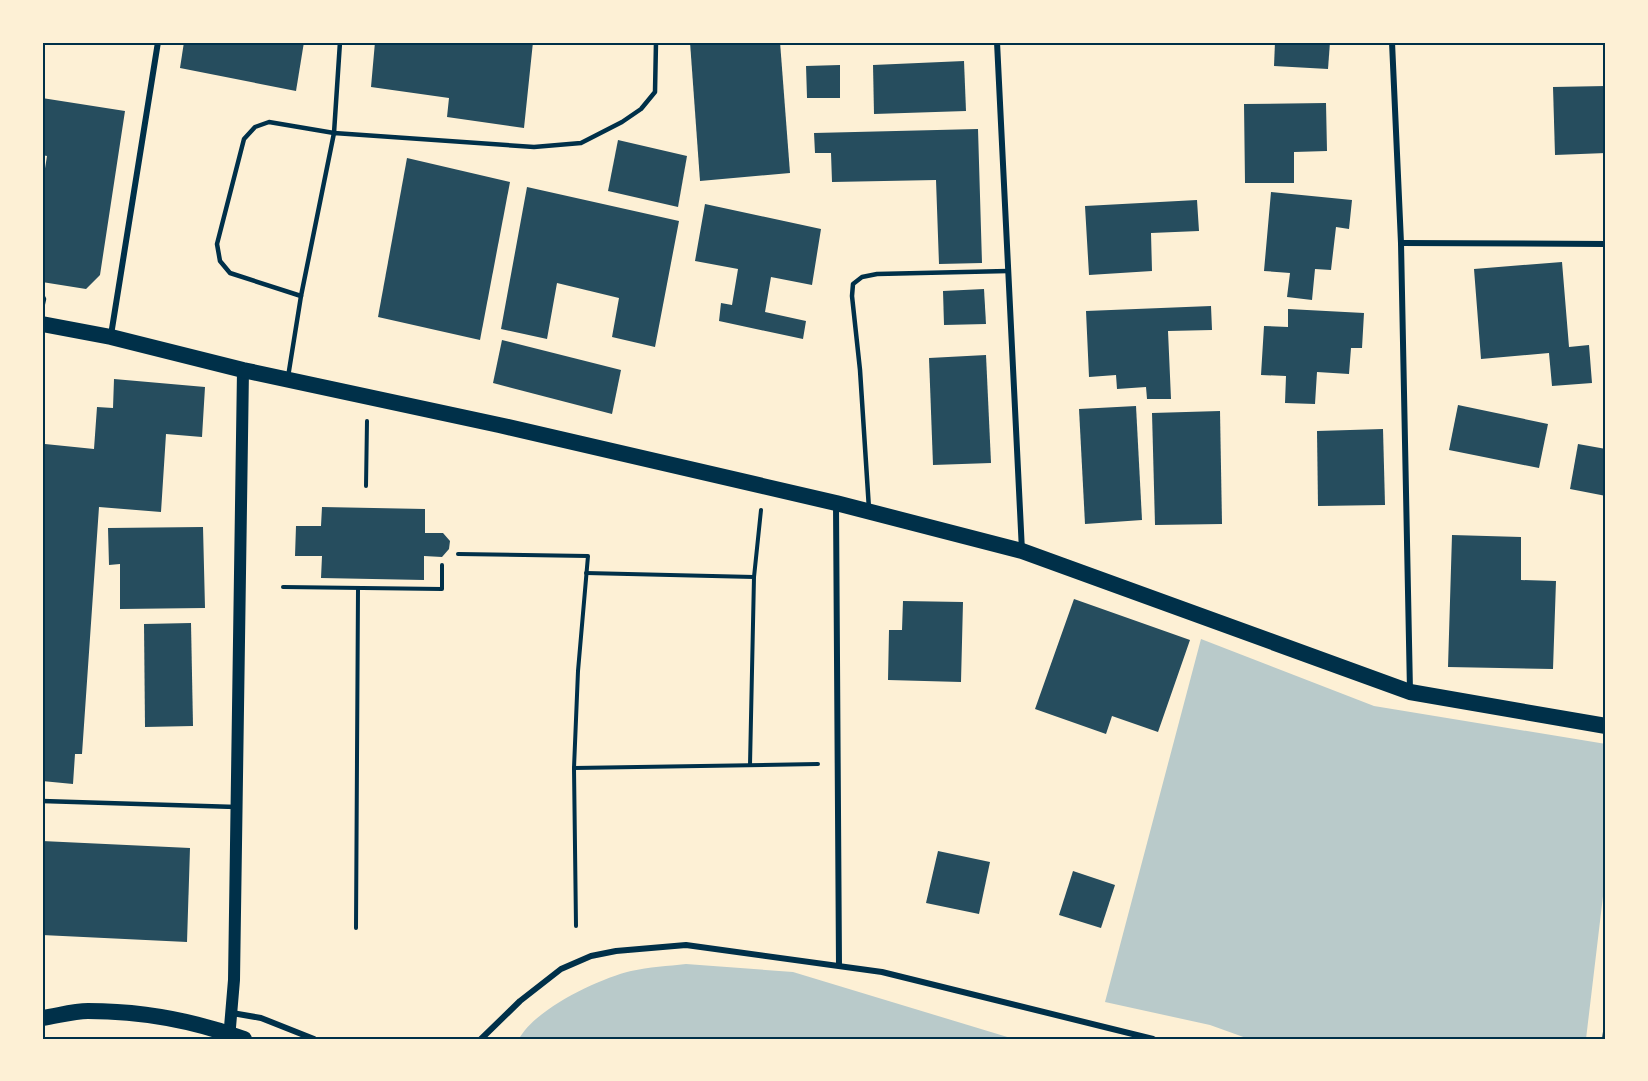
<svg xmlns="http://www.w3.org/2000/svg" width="1648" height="1081" font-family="'IBM Plex Sans',sans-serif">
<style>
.green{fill:#b9caca}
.building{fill:#264d5e}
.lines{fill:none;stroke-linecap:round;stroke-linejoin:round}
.path{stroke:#003049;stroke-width:4}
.service{stroke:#003049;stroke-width:4.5}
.minor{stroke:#003049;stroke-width:6}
.secondary{stroke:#003049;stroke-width:12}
.trunk{stroke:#003049;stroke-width:16}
.neatline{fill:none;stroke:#003049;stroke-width:2}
</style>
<rect width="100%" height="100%" fill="#fdf0d5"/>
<g class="green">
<path d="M 1201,639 L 1374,706 L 1606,744 L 1606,871 L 1586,1039 L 1249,1039 L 1210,1025 L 1105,1002 Z"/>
<path d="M 686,964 L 793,972 L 1014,1039 L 519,1039 C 535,1009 598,979 631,971 C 649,967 668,966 686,964 Z"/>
</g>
<g class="building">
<path d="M 184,42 L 304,42 L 296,91 L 180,68 Z"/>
<path d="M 375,42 L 533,42 L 524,128 L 447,117 L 449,98 L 371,87 Z"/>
<path d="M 690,42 L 780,42 L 790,173 L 700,181 Z"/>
<path d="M 1275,42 L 1330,42 L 1328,69 L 1274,66 Z"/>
<path d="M 964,61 L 966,111 L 874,114 L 873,65 Z"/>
<path d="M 840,65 L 840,98 L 807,98 L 806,66 Z"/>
<path d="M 1606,86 L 1606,153 L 1555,155 L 1553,87 Z"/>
<path d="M 42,98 L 125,111 L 100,275 L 86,289 L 42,282 L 42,187 L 47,156 L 42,155 Z"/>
<path d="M 1326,103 L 1327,151 L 1294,152 L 1294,183 L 1245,183 L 1244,104 Z"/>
<path d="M 978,129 L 982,263 L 939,264 L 936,180 L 832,182 L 831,153 L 815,153 L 814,133 Z"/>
<path d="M 618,140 L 687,156 L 678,207 L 608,191 Z"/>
<path d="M 407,158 L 510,182 L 480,340 L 378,317 Z"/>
<path d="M 527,187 L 679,221 L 655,347 L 612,337 L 619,298 L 557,283 L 547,339 L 501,329 Z"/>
<path d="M 1271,192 L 1352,200 L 1349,229 L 1336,227 L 1331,270 L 1315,269 L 1312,300 L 1287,297 L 1290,273 L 1264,271 Z"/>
<path d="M 1197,200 L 1199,231 L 1151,233 L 1152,271 L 1089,275 L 1085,206 Z"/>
<path d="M 705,204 L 821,229 L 812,285 L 771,277 L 765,312 L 806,321 L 803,339 L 719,321 L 721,303 L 732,305 L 738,269 L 695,261 Z"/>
<path d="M 1562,262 L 1569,347 L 1589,345 L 1592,383 L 1552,386 L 1549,353 L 1481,359 L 1474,269 Z"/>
<path d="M 984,289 L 986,324 L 944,325 L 943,291 Z"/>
<path d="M 1211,306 L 1212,330 L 1168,331 L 1171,399 L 1147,399 L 1146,387 L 1117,389 L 1116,375 L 1089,377 L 1086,311 Z"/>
<path d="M 1288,309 L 1364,313 L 1362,348 L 1351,348 L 1349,374 L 1317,372 L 1315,404 L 1285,403 L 1286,376 L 1261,375 L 1264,326 L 1288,327 Z"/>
<path d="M 502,340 L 621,370 L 612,414 L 493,383 Z"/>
<path d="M 986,355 L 991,463 L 933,465 L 929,358 Z"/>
<path d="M 114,379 L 205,387 L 202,437 L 166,434 L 161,512 L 99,507 L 82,754 L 75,754 L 73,784 L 42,781 L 42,487 L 45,444 L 94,449 L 97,407 L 113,408 Z"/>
<path d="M 1458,405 L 1548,424 L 1539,468 L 1449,450 Z"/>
<path d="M 1136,406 L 1142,520 L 1085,524 L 1079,409 Z"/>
<path d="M 1220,411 L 1222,524 L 1155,525 L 1152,413 Z"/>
<path d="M 1383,429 L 1385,505 L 1318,506 L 1317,431 Z"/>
<path d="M 1578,444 L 1606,449 L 1606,496 L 1570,489 Z"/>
<path d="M 322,507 L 425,509 L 425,533 L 443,533 L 450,541 L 449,549 L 442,557 L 424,556 L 424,580 L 321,578 L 322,556 L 295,556 L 296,526 L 321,526 Z"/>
<path d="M 203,527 L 205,608 L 120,609 L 120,564 L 109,565 L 108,528 Z"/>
<path d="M 1452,535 L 1521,537 L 1521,580 L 1556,581 L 1553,669 L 1448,667 Z"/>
<path d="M 1074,599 L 1190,640 L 1158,732 L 1112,716 L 1106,734 L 1035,709 Z"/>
<path d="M 903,601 L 963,602 L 961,682 L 888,680 L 889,630 L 902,630 Z"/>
<path d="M 191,623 L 193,726 L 145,727 L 144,624 Z"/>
<path d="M 42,841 L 190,848 L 187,942 L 42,935 Z"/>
<path d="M 938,851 L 990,862 L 979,914 L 926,903 Z"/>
<path d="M 1073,871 L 1115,885 L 1101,928 L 1059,915 Z"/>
</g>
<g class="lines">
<g class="path">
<path d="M 366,486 L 367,421"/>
<path d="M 458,554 L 588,556 L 578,671 L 574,768 L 576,926"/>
<path d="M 586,573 L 754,577"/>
<path d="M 283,587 L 442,589 L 442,565"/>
<path d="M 750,765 L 754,577 L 761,510"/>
<path d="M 574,768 L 818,764"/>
<path d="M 356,928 L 358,589"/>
</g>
<g class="service">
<path d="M 42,295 L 44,299 L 42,308"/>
<path d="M 301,296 L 230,273 L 220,261 L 217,244 L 244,139 L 255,127 L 269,122 L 334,133 L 340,42"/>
<path d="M 288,377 L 301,296 L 334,133 L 534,147 L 581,143 L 622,122 L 641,109 L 655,92 L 656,42"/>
<path d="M 869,509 L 860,370 L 852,296 L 853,284 L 862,277 L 877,274 L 1008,271"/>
<path d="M 42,801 L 236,807"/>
</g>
<g class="minor">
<path d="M 997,42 L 1022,551"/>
<path d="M 1392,42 L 1401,243 L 1410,691"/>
<path d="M 1401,243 L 1606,244"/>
<path d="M 111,335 L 158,42"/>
<path d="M 836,504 L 839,965"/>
<path d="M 232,1013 L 261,1018 L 314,1039"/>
<path d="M 481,1039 L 520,1001 L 561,969 L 591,956 L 616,951 L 686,945 L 882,972 L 1153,1039"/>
<path d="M 1605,1039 L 1606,1032"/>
</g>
<path class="secondary" d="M 229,1039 L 234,980 L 243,370"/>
<g class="trunk">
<path d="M 42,324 L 111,337 L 243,370 L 499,425 L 836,503 L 1022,551 L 1410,692 L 1606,726"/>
<path d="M 42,1018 C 57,1016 73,1011 88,1011 C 140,1011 195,1021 244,1039"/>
</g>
</g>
<rect width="1648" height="1081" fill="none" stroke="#fdf0d5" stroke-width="87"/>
<rect x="44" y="44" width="1560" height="994" class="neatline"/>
</svg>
